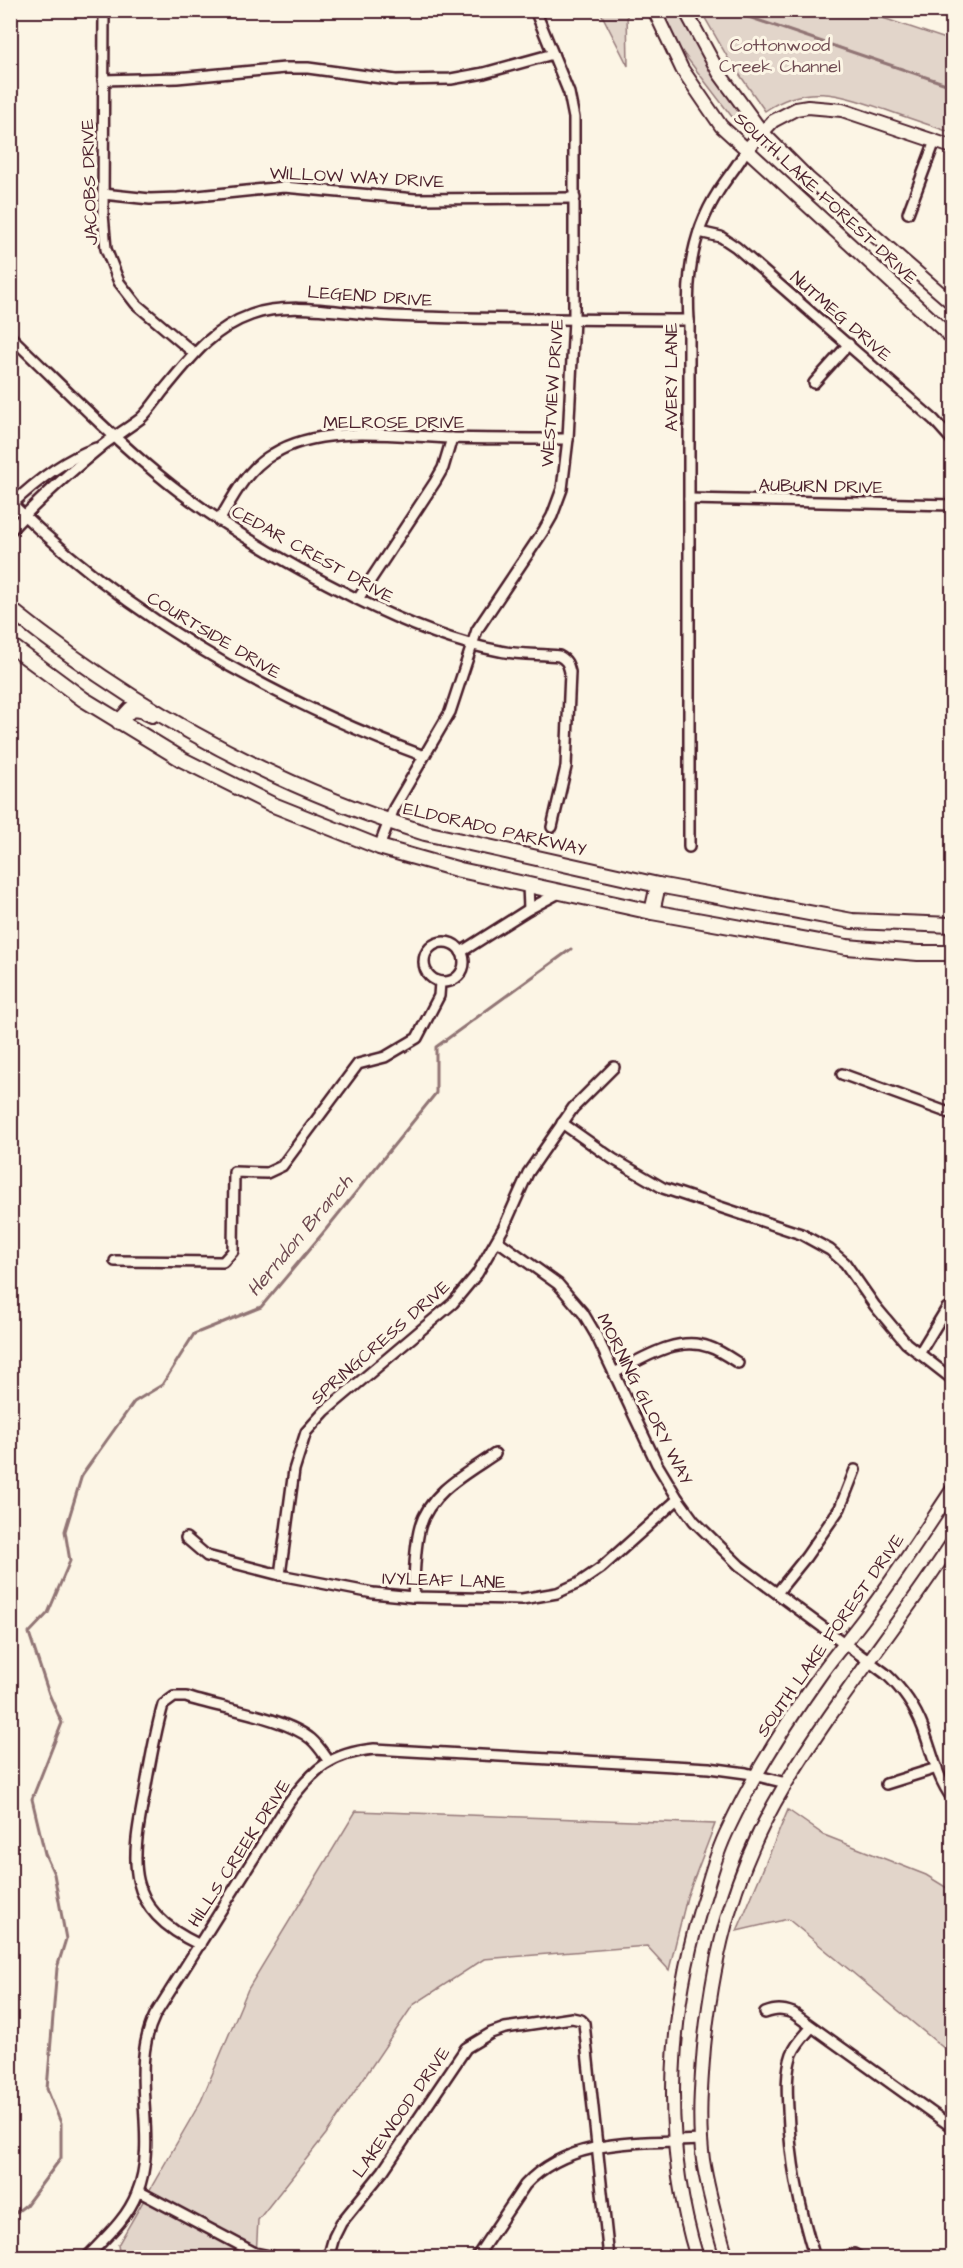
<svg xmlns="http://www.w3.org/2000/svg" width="963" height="2268" font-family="'Architects Daughter',sans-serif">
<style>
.green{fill:#e2d5ca;stroke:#967a7a;stroke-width:1.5}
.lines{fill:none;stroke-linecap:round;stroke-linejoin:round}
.stream{stroke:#917474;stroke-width:3}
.street-casing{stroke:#4a1f2b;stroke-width:14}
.secondary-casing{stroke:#4a1f2b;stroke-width:16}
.primary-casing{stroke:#4a1f2b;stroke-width:18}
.street{stroke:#fcf5e5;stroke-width:9}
.secondary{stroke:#fcf5e5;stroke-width:12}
.primary{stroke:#fcf5e5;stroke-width:14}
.labels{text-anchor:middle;stroke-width:6;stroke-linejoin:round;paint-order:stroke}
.park-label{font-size:18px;fill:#704c53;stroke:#fcf5e5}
.street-label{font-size:18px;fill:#4a1f2b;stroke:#fcf5e5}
.water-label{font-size:20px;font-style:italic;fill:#6d4950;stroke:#fcf5e5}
</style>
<rect width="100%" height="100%" fill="#fcf5e5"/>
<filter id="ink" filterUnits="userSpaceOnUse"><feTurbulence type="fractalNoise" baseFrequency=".0167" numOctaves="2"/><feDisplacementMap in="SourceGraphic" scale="12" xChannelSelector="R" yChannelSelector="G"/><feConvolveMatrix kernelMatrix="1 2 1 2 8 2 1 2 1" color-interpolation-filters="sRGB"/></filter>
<g filter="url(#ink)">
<g class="green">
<path d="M 600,11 L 627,11 L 628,66 Z"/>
<path d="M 661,11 L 680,11 L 712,69 L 745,116 L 744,128 L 739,126 L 677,45 Z"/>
<path d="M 701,11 L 862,11 L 952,41 L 952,133 C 930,125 908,118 886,110 C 841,95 807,82 765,111 L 728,58 Z"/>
<path d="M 788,1810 L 824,1835 L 926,1875 L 952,1891 L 952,2055 L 788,1919 L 737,1931 Z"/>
<path d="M 356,1811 L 715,1824 L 687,1897 L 669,1970 L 647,1946 L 484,1959 L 413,2005 L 326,2134 L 258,2220 L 256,2257 L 120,2257 L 118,2245 L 201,2101 L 248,1989 Z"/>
</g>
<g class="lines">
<g class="stream">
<path d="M 728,10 L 952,86"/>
<path d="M 10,2217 L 26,2205 L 61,2158 L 61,2123 L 47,2089 L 57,1968 L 66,1939 L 54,1874 L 45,1854 L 32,1799 L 62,1723 L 49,1694 L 29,1633 L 48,1613 L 70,1561 L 65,1531 L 82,1475 L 134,1402 L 162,1385 L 194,1334 L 261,1307 L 323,1233 L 436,1093 L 436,1047 L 571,949"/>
</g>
<defs>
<g id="street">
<path d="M 104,10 L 103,214 L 106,249 L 119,282 L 136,304 L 194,353"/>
<path d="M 103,80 L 177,78 L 285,68 L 308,68 L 396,80 L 451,79 L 484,73 L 553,54"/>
<path d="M 103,194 L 150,199 L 178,198 L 284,187 L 415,199 L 575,198"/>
<path d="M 908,213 L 935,141"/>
<path d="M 699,232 L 721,237 L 736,247 L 934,420 L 952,440"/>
<path d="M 10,336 C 58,382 104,430 156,473 C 216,523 285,563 355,598 C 401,621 450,642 500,651 C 519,655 539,654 559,656 C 567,660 568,664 570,672 L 566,767 L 552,827"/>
<path d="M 814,383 L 849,344"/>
<path d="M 689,499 L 952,505"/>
<path d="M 10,502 C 128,617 270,699 424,756"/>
<path d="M 10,506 C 35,482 63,460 96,448"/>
<path d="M 219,521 C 234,495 247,469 273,454 C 320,424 395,436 449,438 C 489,439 528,439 568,439"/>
<path d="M 10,531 C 39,499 70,472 103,445 C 115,436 128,428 140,419 C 149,411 156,400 163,391 C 189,360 211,329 251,315 C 292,300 350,315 394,316 C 492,320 591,319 689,320"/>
<path d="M 358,599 L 435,482 L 443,468 L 452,438"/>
<path d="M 379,847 L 394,808 L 450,712 L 477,630 L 544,530 L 552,516 L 562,489 L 568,439 L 574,319 L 574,118 L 569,93 L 535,10"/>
<path d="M 689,847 L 689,320 C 686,275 693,231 718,192 C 727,177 738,166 746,150"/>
<path d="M 528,885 L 529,909"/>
<circle cx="444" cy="962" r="20"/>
<path d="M 461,952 L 529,909 L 559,893"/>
<path d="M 842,1074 L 952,1114"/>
<path d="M 562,1123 L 613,1159 L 663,1188 L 801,1234 L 830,1250 L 845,1263 L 875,1306 L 906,1343 L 952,1379"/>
<path d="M 498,1241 L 558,1284 L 583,1313 L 596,1335 L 657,1464 L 678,1499 L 694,1521 L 740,1566 L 886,1674 C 902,1689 915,1707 923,1728 C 932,1752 937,1778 952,1798"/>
<path d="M 115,1261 L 223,1262 L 233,1251 L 234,1172 L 267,1173 L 282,1166 L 358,1064 L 385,1057 L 417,1038 L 439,996 L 440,982"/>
<path d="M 919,1354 L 947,1308"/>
<path d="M 614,1373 C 642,1359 677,1335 709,1347 C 719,1350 729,1357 738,1363"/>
<path d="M 186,1538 L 207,1556 L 280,1575 L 373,1593 L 413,1597 L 522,1599 L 557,1593 L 579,1583 L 601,1568 L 678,1499"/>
<path d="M 280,1575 L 294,1470 L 306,1432 L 325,1411 L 453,1303 L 477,1274 L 504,1227 L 528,1173 L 573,1108 L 614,1067"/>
<path d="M 777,1593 L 806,1557 L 840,1508 L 855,1470"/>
<path d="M 413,1597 C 415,1575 414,1549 420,1527 C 430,1492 467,1473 495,1454"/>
<path d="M 886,1784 L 937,1768"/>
<path d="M 200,1945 C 123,1909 131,1862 145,1791 C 150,1762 155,1733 163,1705 L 174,1697 L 186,1697 C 219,1708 285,1717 311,1739 C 318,1745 323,1753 328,1760"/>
<path d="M 765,2013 C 776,2009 782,2009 793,2013 L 952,2127"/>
<path d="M 811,2028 C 804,2036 796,2044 792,2054 C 786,2071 787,2091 788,2109 C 790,2161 799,2208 815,2258"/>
<path d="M 138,2191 L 255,2253 L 280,2258"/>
<path d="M 86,2258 C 105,2238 127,2219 137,2193 C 160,2137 127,2072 155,2015 L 289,1802 C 314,1769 331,1753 374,1749 L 709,1768 L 746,1773 L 786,1783"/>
<path d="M 328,2258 L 334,2237 L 341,2223 L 383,2171 L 466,2048 L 491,2033 L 505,2028 L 572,2018 L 581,2020 L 584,2023 L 609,2258"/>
<path d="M 476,2258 L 525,2185 C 569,2137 641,2143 701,2140"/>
<path d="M 839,2258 L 854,2254 L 861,2258"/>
</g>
<g id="secondary">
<path d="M 654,10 L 682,69 L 721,126 L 952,338"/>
<path d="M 685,10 L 719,73 L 762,132 L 808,178 L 952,303"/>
<path d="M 746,150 L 773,121 L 796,109 L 808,107 L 842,110 L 952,147"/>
<path d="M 697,2258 C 660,2138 668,2008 706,1891 C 712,1869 719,1847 729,1827 C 755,1772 788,1720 823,1671 C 839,1649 857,1629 873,1606 C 901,1568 926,1529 952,1490"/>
<path d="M 727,2258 C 718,2226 708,2193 703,2160 C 698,2123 701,2084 704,2047 C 714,1950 734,1870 785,1785 C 835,1701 899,1625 952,1543"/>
</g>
<g id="primary">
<path d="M 10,609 C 133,708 273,786 425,833 L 658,885 L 852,921 L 952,925"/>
<path d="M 10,645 L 83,699 L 183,760 L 271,804 L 379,847 L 460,870 L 652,912 L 847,947 L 918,953 L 952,953"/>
<path d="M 119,722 L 131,709 L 141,710 L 152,715"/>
<path d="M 652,912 L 658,885"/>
</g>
</defs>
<use href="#street" class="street-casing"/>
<use href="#secondary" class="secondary-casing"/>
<use href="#primary" class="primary-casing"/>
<use href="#street" class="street"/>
<use href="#secondary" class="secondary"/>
<use href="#primary" class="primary"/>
</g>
</g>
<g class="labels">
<g class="park-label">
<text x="780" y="51">Cottonwood<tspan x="780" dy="21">Creek Channel</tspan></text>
</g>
<g class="street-label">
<text transform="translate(357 177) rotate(3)" y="6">WILLOW WAY DRIVE</text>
<text transform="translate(89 182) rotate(-92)" y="6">JACOBS DRIVE</text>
<text transform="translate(826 198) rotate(43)" y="6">SOUTH LAKE FOREST DRIVE</text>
<text transform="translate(370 296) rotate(4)" y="6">LEGEND DRIVE</text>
<text transform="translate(841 316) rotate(41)" y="6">NUTMEG DRIVE</text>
<text transform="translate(671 377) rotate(-90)" y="6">AVERY LANE</text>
<text transform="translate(552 393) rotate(-86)" y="6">WESTVIEW DRIVE</text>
<text x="394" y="428">MELROSE DRIVE</text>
<text transform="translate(821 486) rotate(1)" y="6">AUBURN DRIVE</text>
<text transform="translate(313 554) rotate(29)" y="6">CEDAR CREST DRIVE</text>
<text transform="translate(214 635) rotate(31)" y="6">COURTSIDE DRIVE</text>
<text transform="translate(495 829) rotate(13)" y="6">ELDORADO PARKWAY</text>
<text transform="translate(380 1342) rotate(-41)" y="6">SPRINGCRESS DRIVE</text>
<text transform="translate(645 1399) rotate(63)" y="6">MORNING GLORY WAY</text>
<text transform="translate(444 1580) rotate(2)" y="6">IVYLEAF LANE</text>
<text transform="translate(830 1635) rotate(-55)" y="6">SOUTH LAKE FOREST DRIVE</text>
<text transform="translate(239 1853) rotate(-57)" y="6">HILLS CREEK DRIVE</text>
<text transform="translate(401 2112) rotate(-55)" y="6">LAKEWOOD DRIVE</text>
</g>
<g class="water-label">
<text transform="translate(299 1235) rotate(-50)" y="7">Herndon Branch</text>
</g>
</g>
<rect width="963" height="2268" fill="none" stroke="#fcf5e5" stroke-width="36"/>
<rect x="18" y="18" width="927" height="2232" fill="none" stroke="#4a1f2b" stroke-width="2" filter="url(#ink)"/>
</svg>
